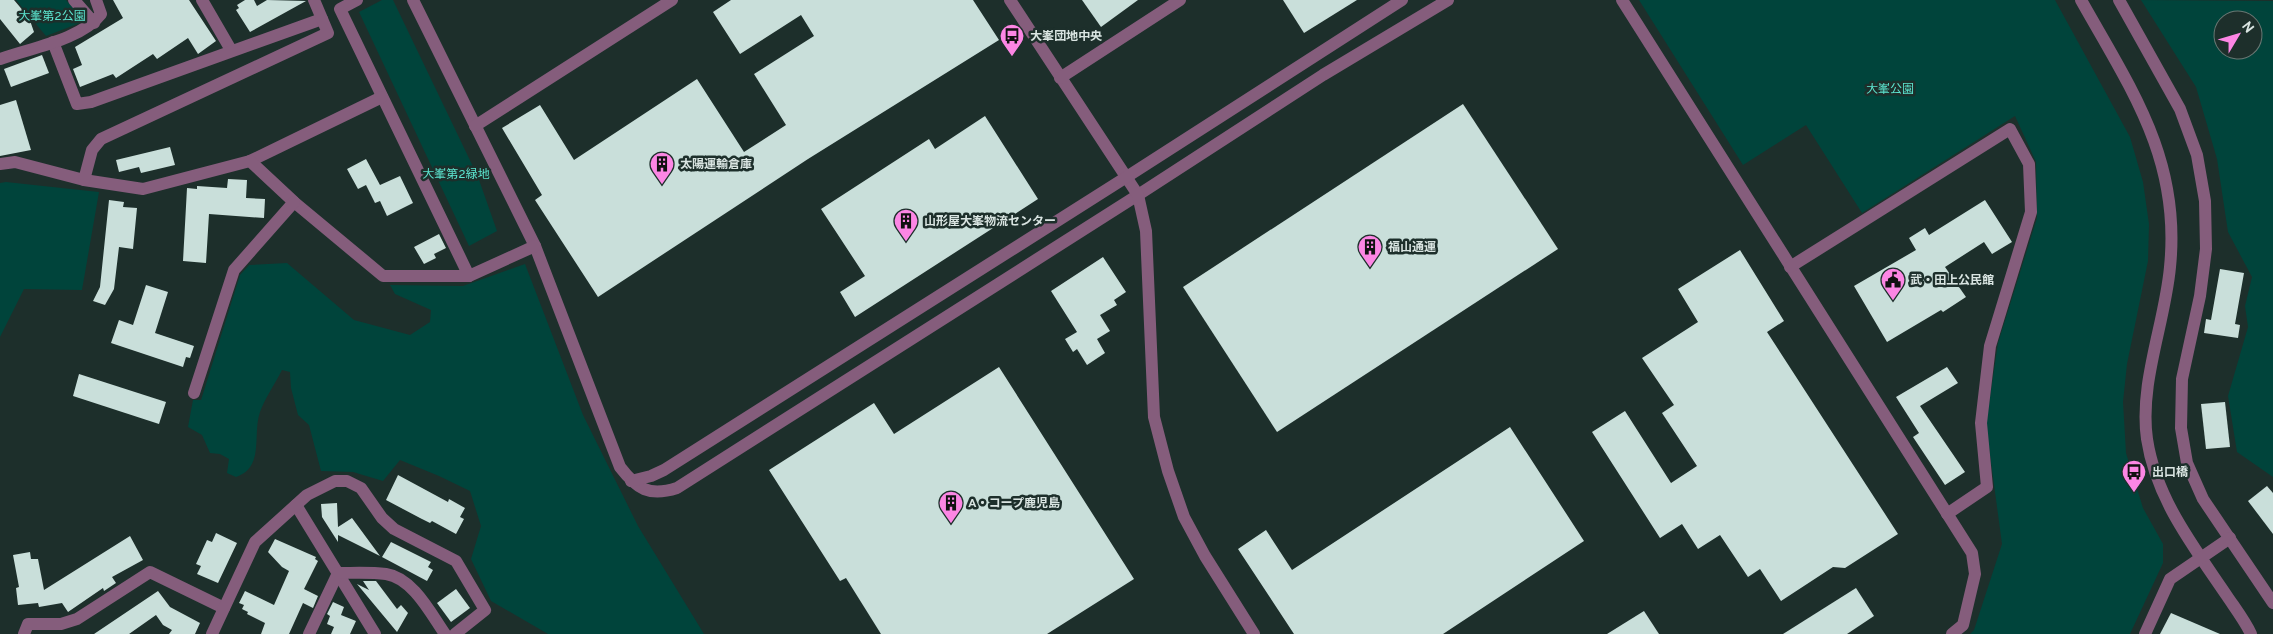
<svg xmlns="http://www.w3.org/2000/svg" width="2273" height="634" font-family="Overpass,'Noto Sans JP',sans-serif">
<style>
.green{fill:#00443b;fill-rule:evenodd}
.building{fill:#c9dfda}
.lines{fill:none;stroke-linecap:round;stroke-linejoin:round}
.minor{stroke:#855d7c;stroke-width:12}
.labels{text-anchor:middle;stroke-width:5;stroke-linejoin:round;paint-order:stroke}
.park-label{font-size:12px;fill:#5ce4cf;stroke:#1d2f2b}
.poi-label{font-size:12px;font-weight:bold;fill:#dae5e2;stroke:#1d2f2b;text-anchor:start}
</style>
<rect width="100%" height="100%" fill="#1d2f2b"/>
<g class="green">
<path d="M 16,0 L 66,0 L 81,17 L 80,23 L 46,36 Z"/>
<path d="M 382,0 L 393,0 L 478,177 L 497,231 L 469,246 L 359,12 Z"/>
<path d="M 1639,0 L 2055,0 L 2130,137 L 2143,182 L 2149,224 L 2148,261 L 2127,364 L 2123,402 L 2126,453 L 2143,508 L 2163,544 L 2163,563 L 2130,634 L 1970,634 L 1974,630 L 2002,544 L 1986,425 L 1998,343 L 2037,218 L 2036,162 L 2015,116 L 1862,213 L 1806,125 L 1743,165 Z"/>
<path d="M 2141,0 L 2273,1 L 2273,477 L 2237,452 L 2228,396 L 2248,327 L 2245,306 L 2252,277 L 2228,232 L 2217,159 L 2196,87 ZM 2223,20 L 2253,20 L 2253,50 L 2223,50 Z"/>
<path d="M 6,182 L 99,192 L 82,290 L 24,289 L 0,337 L 0,183 Z"/>
<path d="M 287,263 L 354,320 L 410,335 L 430,322 L 431,310 L 395,294 L 390,285 L 463,286 L 525,264 L 583,415 L 638,526 L 704,634 L 548,634 L 491,601 L 471,559 L 481,526 L 470,491 L 439,476 L 400,460 L 383,481 L 353,472 L 321,471 L 309,425 L 298,415 L 291,388 L 290,372 L 282,370 C 275,384 265,398 260,412 C 252,435 265,467 236,477 L 227,473 L 229,459 L 220,454 L 210,453 L 202,435 L 188,427 L 193,400 L 201,400 L 240,275 L 249,265 Z"/>
</g>
<g class="building">
<path d="M 0,0 L 14,0 L 25,13 L 27,12 L 34,32 L 20,44 L 0,19 Z"/>
<path d="M 113,0 L 189,0 L 216,41 L 198,54 L 188,38 L 157,59 L 153,54 L 116,78 L 113,74 L 80,87 L 73,69 L 82,65 L 75,47 L 123,18 Z"/>
<path d="M 245,0 L 254,0 L 257,6 L 267,0 L 306,1 L 250,32 L 236,10 L 239,8 L 237,5 Z"/>
<path d="M 731,0 L 973,0 L 999,40 L 808,159 L 598,297 L 535,200 L 542,195 L 502,128 L 540,105 L 574,160 L 697,79 L 744,152 L 786,125 L 754,74 L 814,36 L 801,15 L 740,54 L 713,12 Z"/>
<path d="M 1082,0 L 1138,0 L 1101,27 Z"/>
<path d="M 1283,0 L 1357,0 L 1304,33 Z"/>
<path d="M 42,55 L 49,73 L 11,87 L 4,69 Z"/>
<path d="M 16,100 L 31,150 L 0,156 L 0,105 Z"/>
<path d="M 1463,104 L 1558,249 L 1277,432 L 1183,287 Z"/>
<path d="M 985,116 L 1038,199 L 855,317 L 840,292 L 865,276 L 821,209 L 929,139 L 935,149 Z"/>
<path d="M 170,147 L 175,165 L 141,173 L 139,167 L 119,172 L 116,160 Z"/>
<path d="M 366,159 L 380,185 L 400,176 L 413,203 L 387,216 L 380,201 L 375,203 L 366,185 L 358,189 L 347,169 Z"/>
<path d="M 228,179 L 247,180 L 246,198 L 265,199 L 264,218 L 209,214 L 206,263 L 183,261 L 187,188 L 197,189 L 197,186 L 227,188 Z"/>
<path d="M 109,200 L 124,202 L 123,207 L 137,208 L 133,249 L 119,247 L 114,289 L 105,305 L 93,301 L 100,287 Z"/>
<path d="M 1985,200 L 2012,242 L 1992,254 L 1984,242 L 1945,267 L 1966,297 L 1943,312 L 1941,310 L 1887,342 L 1854,286 L 1916,250 L 1909,238 L 1925,228 L 1929,235 Z"/>
<path d="M 439,234 L 446,248 L 434,254 L 436,258 L 424,264 L 414,247 Z"/>
<path d="M 1740,250 L 1784,321 L 1767,332 L 1898,534 L 1845,568 L 1833,567 L 1781,601 L 1760,569 L 1748,577 L 1720,535 L 1698,549 L 1682,524 L 1660,538 L 1592,432 L 1625,411 L 1671,483 L 1697,466 L 1662,413 L 1674,405 L 1642,358 L 1698,322 L 1678,289 Z"/>
<path d="M 1103,257 L 1126,292 L 1114,300 L 1117,305 L 1100,315 L 1110,331 L 1097,339 L 1105,353 L 1087,365 L 1077,349 L 1073,352 L 1065,339 L 1077,332 L 1051,291 Z"/>
<path d="M 2220,269 L 2244,273 L 2235,324 L 2240,325 L 2238,338 L 2204,333 L 2206,319 L 2211,320 Z"/>
<path d="M 146,285 L 168,292 L 155,333 L 194,346 L 190,358 L 186,357 L 183,367 L 111,343 L 119,320 L 133,325 Z"/>
<path d="M 999,367 L 1134,579 L 1047,634 L 881,634 L 846,578 L 840,581 L 769,470 L 874,403 L 894,434 Z"/>
<path d="M 1947,367 L 1958,383 L 1920,406 L 1965,472 L 1945,485 L 1913,437 L 1919,433 L 1896,397 Z"/>
<path d="M 79,374 L 166,402 L 159,424 L 73,396 Z"/>
<path d="M 2225,402 L 2230,447 L 2206,449 L 2201,404 Z"/>
<path d="M 1510,427 L 1584,541 L 1443,634 L 1294,634 L 1238,549 L 1266,530 L 1292,570 Z"/>
<path d="M 398,475 L 448,502 L 449,499 L 465,508 L 460,517 L 464,519 L 456,534 L 432,521 L 430,523 L 420,518 L 386,500 Z"/>
<path d="M 2267,486 L 2273,493 L 2273,534 L 2248,501 Z"/>
<path d="M 337,503 L 338,527 L 352,518 L 380,556 L 338,535 L 338,542 L 322,517 L 321,504 Z"/>
<path d="M 216,533 L 237,543 L 218,583 L 197,574 L 201,566 L 196,564 L 207,540 L 212,542 Z"/>
<path d="M 130,536 L 143,560 L 112,577 L 116,583 L 104,591 L 103,588 L 68,612 L 62,603 L 39,607 L 38,603 L 18,605 L 16,588 L 19,587 L 13,555 L 30,552 L 31,559 L 38,559 L 44,590 Z"/>
<path d="M 275,539 L 316,557 L 315,559 L 318,561 L 304,589 L 318,596 L 313,608 L 303,603 L 289,634 L 261,634 L 265,623 L 247,614 L 248,612 L 242,609 L 244,605 L 239,603 L 245,591 L 274,605 L 289,571 L 282,567 L 268,552 Z"/>
<path d="M 391,542 L 431,562 L 428,567 L 433,570 L 427,581 L 382,557 Z"/>
<path d="M 363,581 L 376,581 L 397,609 L 401,605 L 408,613 L 397,632 L 357,584 L 369,590 Z"/>
<path d="M 1856,588 L 1874,616 L 1847,634 L 1783,634 Z"/>
<path d="M 456,589 L 470,608 L 451,622 L 437,603 Z"/>
<path d="M 158,591 L 170,607 L 200,623 L 195,634 L 169,634 L 172,630 L 163,625 L 156,615 L 129,634 L 94,634 Z"/>
<path d="M 333,602 L 344,607 L 341,615 L 356,621 L 350,634 L 331,634 L 334,627 L 327,624 L 330,616 L 327,614 Z"/>
<path d="M 1644,611 L 1659,634 L 1607,634 Z"/>
<path d="M 2171,613 L 2220,634 L 2160,634 Z"/>
</g>
<g class="lines">
<g class="minor">
<path d="M 74,0 L 94,23"/>
<path d="M 202,0 L 231,50"/>
<path d="M 357,0 L 340,9 L 469,276"/>
<path d="M 413,0 L 535,246 L 620,467 C 637,489 649,497 677,488 L 1138,195 L 1323,75 L 1448,0"/>
<path d="M 1010,0 L 1138,195 L 1146,231 L 1154,417 L 1168,471 L 1184,517 L 1205,556 L 1254,634"/>
<path d="M 1622,0 L 1972,553 L 1975,574 L 1963,625 L 1952,634"/>
<path d="M 2081,0 C 2131,89 2181,159 2170,267 C 2165,323 2139,383 2147,439 C 2156,499 2194,547 2227,596 C 2235,608 2245,621 2251,634"/>
<path d="M 2119,0 L 2180,109 L 2197,155 L 2205,201 L 2206,249 L 2200,296 L 2182,379 L 2181,428 L 2187,463 L 2203,499 L 2273,603"/>
<path d="M 53,42 L 77,104 L 91,102 L 322,19"/>
<path d="M 0,59 C 30,48 81,40 101,14 L 96,0"/>
<path d="M 1060,78 L 1180,0"/>
<path d="M 475,126 L 672,0"/>
<path d="M 250,161 L 382,97"/>
<path d="M 0,164 L 15,162 L 84,180 L 143,189 L 250,161 L 294,202 L 383,276 L 469,276 L 535,246"/>
<path d="M 84,180 L 92,150 L 101,139 L 328,33 L 314,0"/>
<path d="M 1790,267 L 2010,129 L 2029,164 L 2031,212 L 1990,346 L 1981,423 L 1987,487 L 1947,514"/>
<path d="M 194,393 L 234,270 L 294,202"/>
<path d="M 631,481 L 651,476 L 664,470 L 1125,178 L 1402,0"/>
<path d="M 296,505 L 375,634"/>
<path d="M 24,634 L 28,624 L 61,624 L 77,619 L 150,572 L 224,608"/>
<path d="M 212,634 L 255,542 L 307,495 L 335,481 L 347,481 L 361,488 L 382,518 L 394,529 L 456,561 L 485,610 L 455,634"/>
<path d="M 309,634 L 338,573 C 354,573 370,572 386,574 C 413,578 431,614 445,634"/>
<path d="M 2145,634 L 2170,579 L 2230,538"/>
</g>
</g>
<defs>
<symbol id="bus-pin" viewBox="-11 -11 22 30"><path d="M0 17L-7.5 6A9.5 9.5 0 1 1 7.5 6Z" fill="#fc86e4" stroke="#1d2f2b"/><path d="M-5-6H5V4H4V6H2V4H-2V6H-4V4H-5ZM-3.5-4V0h7V-4ZM-3.5 1.2v1.5H-2V1.2ZM2 1.2v1.5H3.5V1.2Z" fill="#111"/></symbol>
<symbol id="building-pin" viewBox="-11 -11 22 30"><path d="M0 17L-7.5 6A9.5 9.5 0 1 1 7.5 6Z" fill="#fc86e4" stroke="#1d2f2b"/><path d="M-4-6H4V6H1V3H-1V6H-4ZM-2.5-4.3h1.7v1.8h-1.7ZM.8-4.3h1.7v1.8H.8ZM-2.5-1h1.7V.8h-1.7ZM.8-1h1.7V.8H.8Z" fill="#111"/></symbol>
<symbol id="civic-pin" viewBox="-11 -11 22 30"><path d="M0 17L-7.5 6A9.5 9.5 0 1 1 7.5 6Z" fill="#fc86e4" stroke="#1d2f2b"/><path d="M-.6-6.5H3V-4.5H.6V-3L4-1V1h2V6H-6V1h2V-1L-.6-3ZM-1.2 2.5V6h2.4V2.5Z" fill="#111"/></symbol>
</defs>
<g fill-rule="evenodd">
<use href="#bus-pin" x="998" y="22" width="28" height="38"/>
<use href="#building-pin" x="648" y="150" width="28" height="38"/>
<use href="#building-pin" x="892" y="207" width="28" height="38"/>
<use href="#building-pin" x="1356" y="233" width="28" height="38"/>
<use href="#civic-pin" x="1879" y="266" width="28" height="38"/>
<use href="#bus-pin" x="2120" y="458" width="28" height="38"/>
<use href="#building-pin" x="937" y="489" width="28" height="38"/>
</g>
<g class="labels">
<g class="park-label">
<text x="52" y="20">大峯第2公園</text>
<text x="1890" y="93">大峯公園</text>
<text x="456" y="178">大峯第2緑地</text>
</g>
<g class="poi-label">
<text x="1030" y="40">大峯団地中央</text>
<text x="680" y="168">太陽運輸倉庫</text>
<text x="924" y="225">山形屋大峯物流センター</text>
<text x="1388" y="251">福山通運</text>
<text x="1910" y="284">武・田上公民館</text>
<text x="2152" y="476">出口橋</text>
<text x="968" y="507">A・コープ鹿児島</text>
</g>
</g>
<g transform="translate(2238 35) rotate(52)"><circle r="24" fill="#1d2f2b" stroke="#697874"/>
<path d="M0-4L9 19L0 12L-9 19Z" fill="#fc86e4"/>
<text y="-8" font-size="14" font-weight="bold" text-anchor="middle" fill="#dae5e2">N</text>
</g>
</svg>
